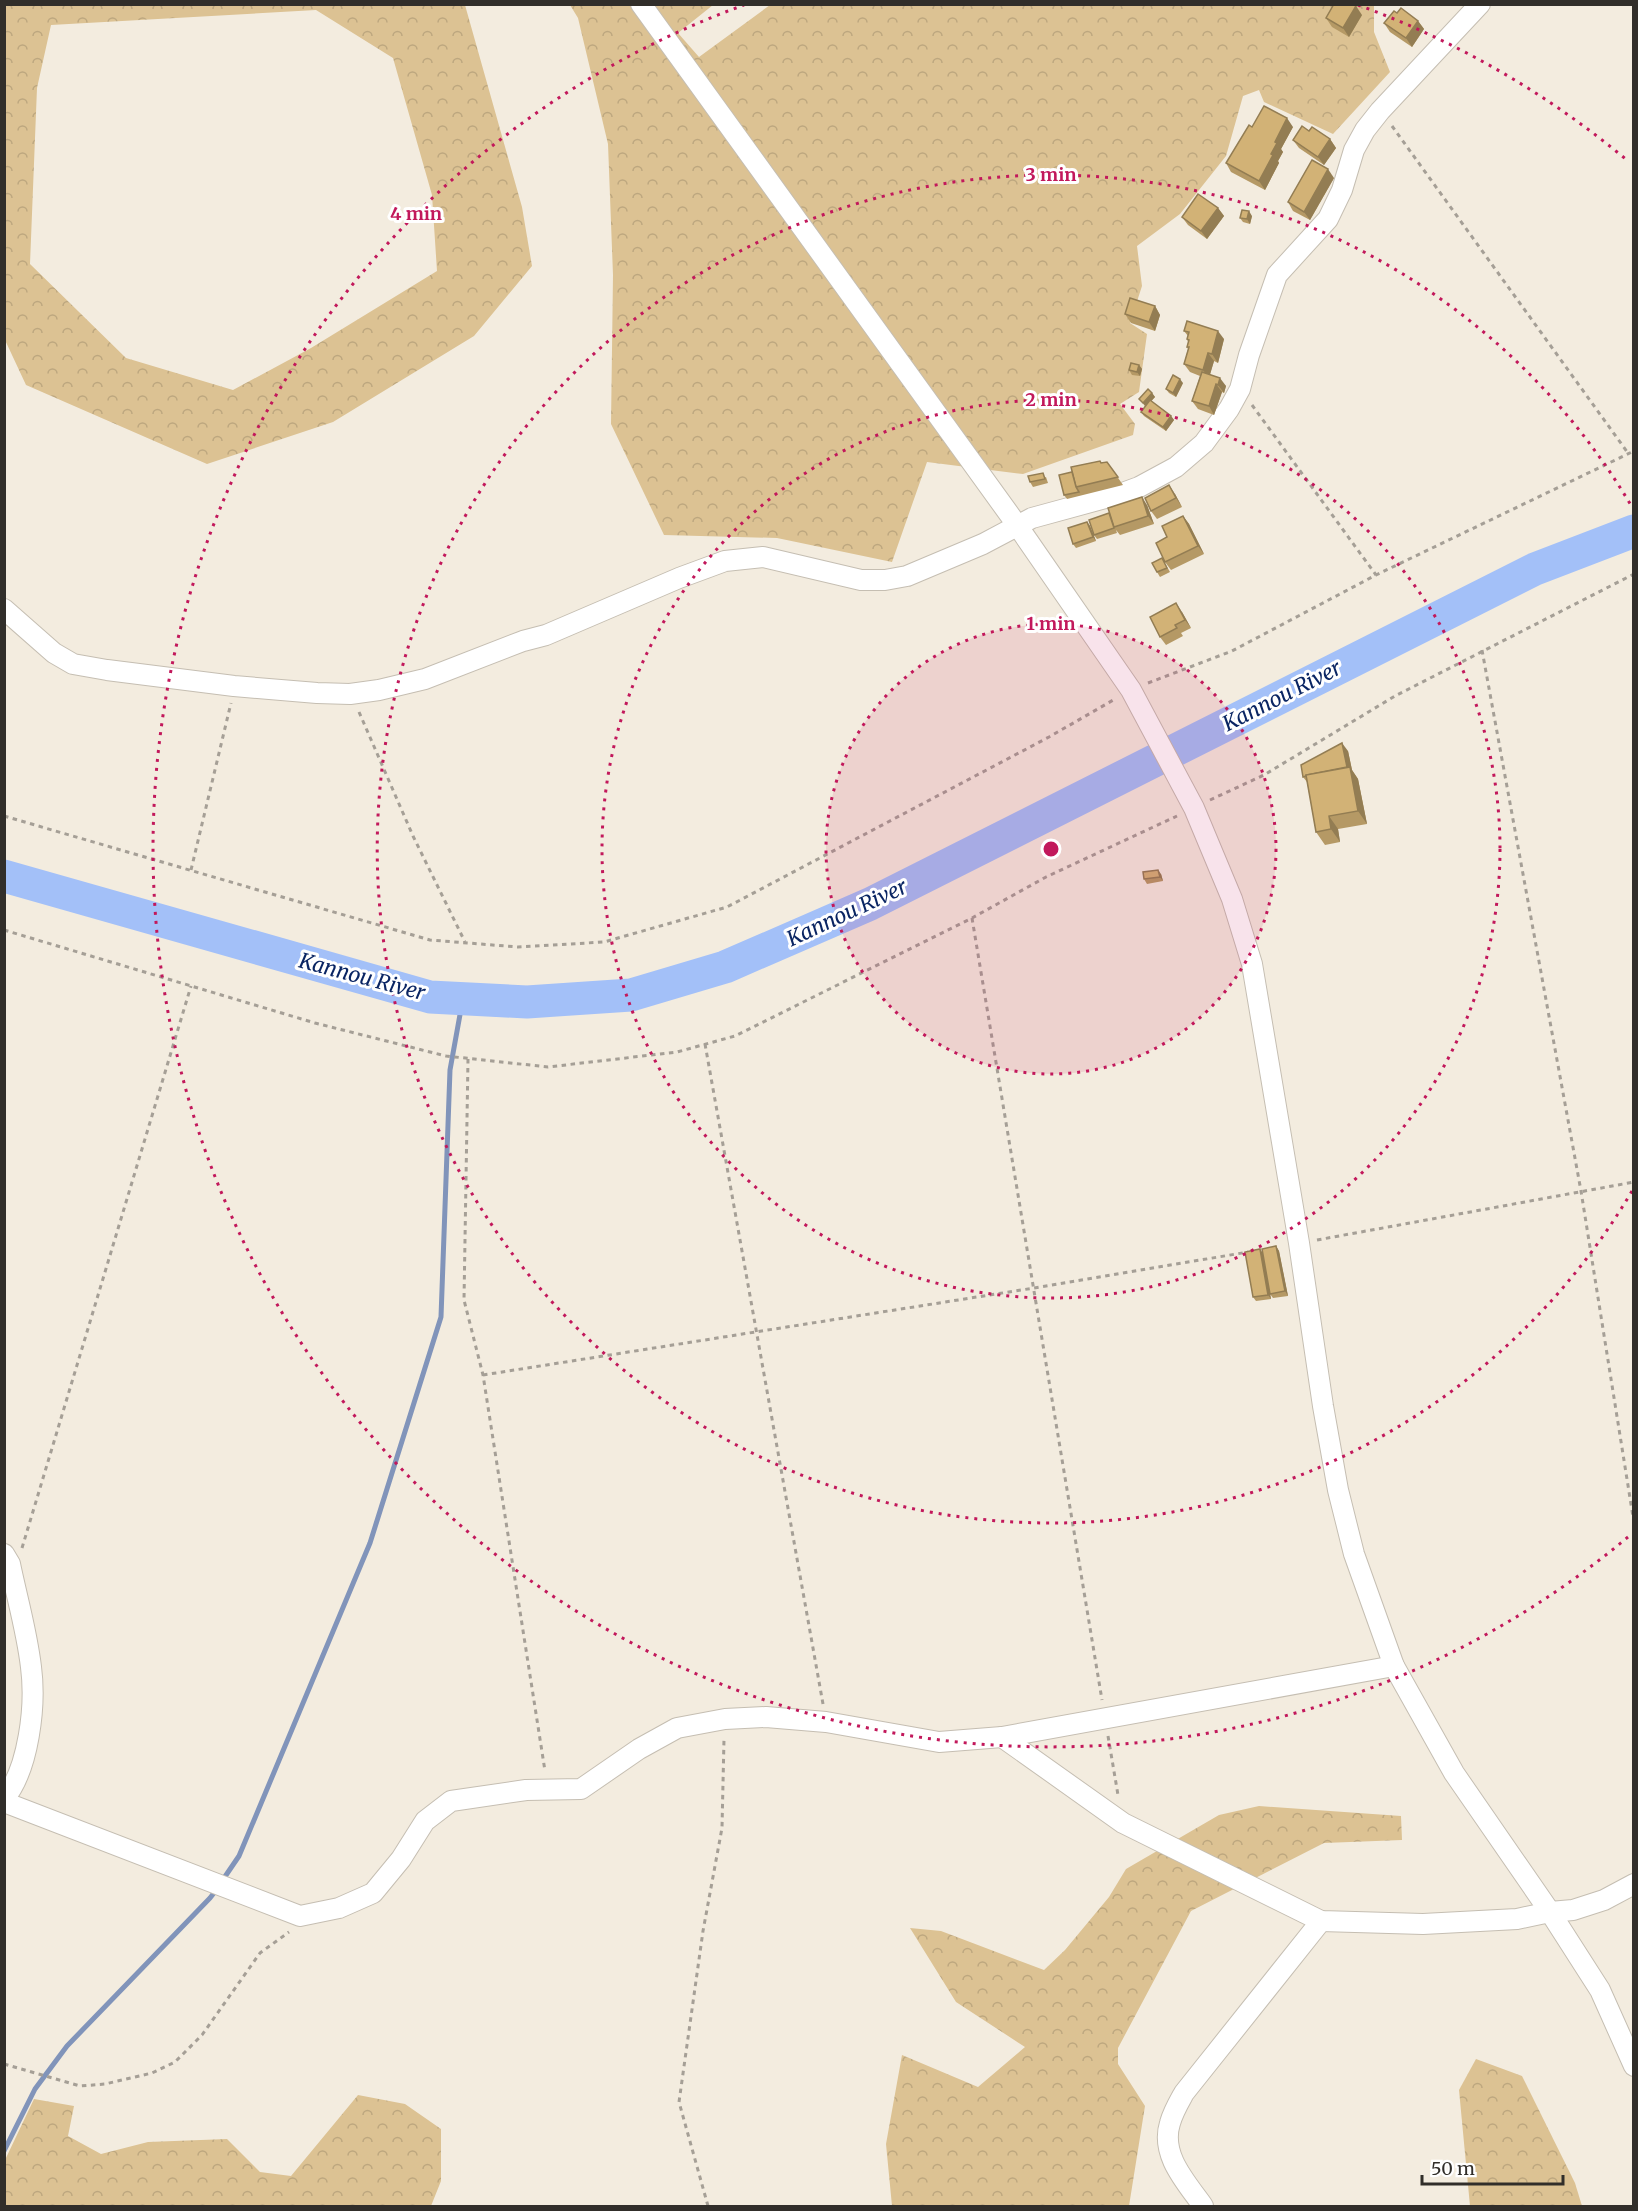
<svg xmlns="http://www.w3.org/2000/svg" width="1638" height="2211" font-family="Merriweather,serif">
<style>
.forest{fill:url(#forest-crowns);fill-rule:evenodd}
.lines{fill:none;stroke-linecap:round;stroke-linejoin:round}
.stream{stroke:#8194ba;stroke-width:5}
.river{stroke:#a3c0f8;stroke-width:33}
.minor-casing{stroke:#c5beb2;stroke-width:22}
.path{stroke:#a59f96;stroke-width:3;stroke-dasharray:4.5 4.5;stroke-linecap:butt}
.minor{stroke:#fff;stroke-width:20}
.wall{fill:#b59965}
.shaded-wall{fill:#937d53}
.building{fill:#d2b276;stroke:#937d53;stroke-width:1.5}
.ring{fill:none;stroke:#c2185b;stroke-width:3;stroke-dasharray:3 6}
.labels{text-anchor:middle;stroke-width:6;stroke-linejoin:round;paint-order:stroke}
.water-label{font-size:21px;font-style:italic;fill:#0a2563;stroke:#fff}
.centre{fill:#c2185b;stroke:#fff;stroke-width:3}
.ring-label{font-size:18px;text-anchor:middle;font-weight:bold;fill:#c2185b;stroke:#fff;stroke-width:6;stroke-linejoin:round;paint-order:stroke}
</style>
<defs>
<pattern id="forest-crowns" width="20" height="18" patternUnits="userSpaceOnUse" patternTransform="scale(1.5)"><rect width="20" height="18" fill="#dcc293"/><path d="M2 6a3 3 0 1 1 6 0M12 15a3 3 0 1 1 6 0" fill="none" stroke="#bda77f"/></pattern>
</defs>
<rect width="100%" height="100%" fill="#f3ecdf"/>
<g class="forest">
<path d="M 5,4 L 465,5 L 522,207 L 532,266 L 474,336 L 333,422 L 207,464 L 26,385 L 5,340 ZM 316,10 L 393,58 L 432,195 L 437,271 L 311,348 L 233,390 L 126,358 L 30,264 L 37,88 L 51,25 Z"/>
<path d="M 570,5 L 713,5 L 678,33 L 699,57 L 770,5 L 1374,5 L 1374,32 L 1390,72 L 1333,134 L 1264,102 L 1259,90 L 1243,96 L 1226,156 L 1180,214 L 1137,246 L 1142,286 L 1130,323 L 1147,334 L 1139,392 L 1120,404 L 1135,424 L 1133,435 L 1023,474 L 927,462 L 892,562 L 777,538 L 664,535 L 611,424 L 613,275 L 608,144 L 578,18 Z"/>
<path d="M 1259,1806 L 1401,1816 L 1402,1840 L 1324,1843 L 1191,1911 L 1118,2048 L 1118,2064 L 1145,2106 L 1129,2206 L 892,2206 L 886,2144 L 902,2055 L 978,2087 L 1025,2047 L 956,2002 L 910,1928 L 941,1931 L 1044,1970 L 1065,1950 L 1109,1897 L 1126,1869 L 1219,1815 Z"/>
<path d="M 1476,2059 L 1522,2076 L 1575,2183 L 1582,2206 L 1470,2206 L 1459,2090 Z"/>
<path d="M 358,2095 L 405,2104 L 441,2129 L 441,2181 L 431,2206 L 5,2206 L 5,2160 L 34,2099 L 74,2106 L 68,2136 L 101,2154 L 148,2142 L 227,2139 L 260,2172 L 291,2176 Z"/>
</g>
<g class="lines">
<g class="stream">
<path d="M 222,1881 L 239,1856 L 370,1543 L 441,1317 L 450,1070 L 463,998"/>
<path d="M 4,2151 L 35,2089 L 67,2046 L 210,1898 L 217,1889"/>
</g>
<path class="river" d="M 4,876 L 430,997 L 527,1002 L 631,995 L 725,967 L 870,904 L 1535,569 L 1634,531"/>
<defs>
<g id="minor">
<path d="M 641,4 L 1017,525 L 1131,690 L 1194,808 L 1232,899 L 1252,964 L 1299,1243 L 1323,1406 L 1338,1490 L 1354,1554 L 1394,1666 L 1454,1773 L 1550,1912 L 1600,1990 L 1634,2066"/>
<path d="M 4,609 L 54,653 L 73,664 L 107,670 L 234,686 L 317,693 L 350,694 L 379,690 L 425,679 L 523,641 L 546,635 L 679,578 L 725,561 L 763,557 L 861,580 L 885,580 L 907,576 L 983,544 L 1032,518 L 1120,494 L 1139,487 L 1176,467 L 1204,443 L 1229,409 L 1240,389 L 1249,355 L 1277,275 L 1328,219 L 1342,190 L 1354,150 L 1365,130 L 1380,111 L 1480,4"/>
<path d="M 4,1554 L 10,1564 C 17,1598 27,1632 31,1667 C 36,1705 29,1769 4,1799"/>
<path d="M 1002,1737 L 1123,1823 L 1321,1921 L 1423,1924 L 1517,1919 L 1550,1912 L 1573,1910 L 1604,1900 L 1634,1884"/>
<path d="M 4,1802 L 300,1916 L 339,1908 L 373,1893 L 401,1859 L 425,1821 L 451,1801 L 526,1790 L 581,1789 L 639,1749 L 677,1728 L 725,1719 L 766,1717 L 826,1722 L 939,1742 L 1002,1737 L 1394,1666"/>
<path d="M 1203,2206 C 1186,2182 1160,2155 1170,2123 C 1173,2112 1179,2102 1184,2093 L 1321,1921"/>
</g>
</defs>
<use href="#minor" class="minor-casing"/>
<g class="path">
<path d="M 1392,126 L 1628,453"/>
<path d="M 1252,405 L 1376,575"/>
<path d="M 1482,650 L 1581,1191 L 1634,1523"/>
<path d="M 1148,683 L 1232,651 L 1376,575 L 1634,451"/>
<path d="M 359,712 L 413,836 L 465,942"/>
<path d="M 1210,800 L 1264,775 L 1395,696 L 1634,574"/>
<path d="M 4,816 L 430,940 L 518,947 L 604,942 L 727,907 L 1049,737 L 1115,699"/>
<path d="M 191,870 L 231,703"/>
<path d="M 972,918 L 1102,1700"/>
<path d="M 4,930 L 315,1023 L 446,1056 L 548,1067 L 677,1052 L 735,1036 L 972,918 L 1046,877 L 1177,816"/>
<path d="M 705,1044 L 823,1704"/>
<path d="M 468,1059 L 464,1300 L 483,1375 L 545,1771"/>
<path d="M 1317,1240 L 1634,1182"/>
<path d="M 483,1375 L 1034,1288 L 1248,1252"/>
<path d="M 22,1548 L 191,986"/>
<path d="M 1108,1736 L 1118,1795"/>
<path d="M 4,2064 L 80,2086 L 105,2084 L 152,2073 L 175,2062 L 202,2035 L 260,1953 L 289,1932"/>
<path d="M 708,2206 L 679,2102 L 703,1931 L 722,1828 L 724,1739"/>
</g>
<use href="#minor" class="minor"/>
</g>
<g class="wall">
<path d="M 1397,13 L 1418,21 L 1424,29 L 1412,47 L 1390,32 L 1384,23 Z"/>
<path d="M 1362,15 L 1349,37 L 1332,27 L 1326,18 Z"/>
<path d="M 1252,127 L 1293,127 L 1281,149 L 1283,152 L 1278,161 L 1279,163 L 1265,190 L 1231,172 L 1226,163 Z"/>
<path d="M 1309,131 L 1330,139 L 1336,148 L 1324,165 L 1299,148 L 1293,140 Z"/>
<path d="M 1334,178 L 1310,220 L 1293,211 L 1288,202 Z"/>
<path d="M 1218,208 L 1224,216 L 1207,239 L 1188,225 L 1182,217 Z"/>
<path d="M 1252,216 L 1250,224 L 1243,222 L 1240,218 Z"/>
<path d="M 1155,306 L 1160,315 L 1155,331 L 1131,323 L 1125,314 Z"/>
<path d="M 1184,331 L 1224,339 L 1218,363 L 1214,361 L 1210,374 L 1226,386 L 1224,393 L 1222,392 L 1214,415 L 1198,409 L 1192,401 L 1200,376 L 1190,372 L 1184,364 L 1188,349 L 1187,347 L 1188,342 L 1187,339 L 1188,336 Z"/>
<path d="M 1139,365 L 1142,369 L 1140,376 L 1132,375 L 1129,370 Z"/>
<path d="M 1183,383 L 1176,397 L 1169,393 L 1166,389 Z"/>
<path d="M 1152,393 L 1155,397 L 1151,401 L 1171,416 L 1174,420 L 1166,431 L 1144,416 L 1141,412 L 1145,406 L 1139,399 Z"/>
<path d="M 1100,461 L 1102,463 L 1107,462 L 1123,485 L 1067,499 L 1064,495 L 1072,472 Z"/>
<path d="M 1046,477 L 1048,483 L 1033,487 L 1030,482 Z"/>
<path d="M 1175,494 L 1182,507 L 1157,519 L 1151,511 Z"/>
<path d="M 1147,505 L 1154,524 L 1120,535 L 1116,530 L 1117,533 L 1097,539 L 1094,535 Z"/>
<path d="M 1183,516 L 1189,524 L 1204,554 L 1171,570 L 1165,562 L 1167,537 Z"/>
<path d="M 1087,522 L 1090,526 L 1096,541 L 1076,548 L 1073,544 Z"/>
<path d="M 1162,558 L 1170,572 L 1160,577 L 1157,572 Z"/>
<path d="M 1182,612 L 1191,628 L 1181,633 L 1183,636 L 1166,645 L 1160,637 Z"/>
<path d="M 1348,751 L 1352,770 L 1358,779 L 1367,824 L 1338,829 L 1340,842 L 1325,845 L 1316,832 L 1307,782 L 1303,777 Z"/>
<path d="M 1161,874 L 1163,881 L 1147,884 L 1144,879 Z"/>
<path d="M 1276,1246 L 1279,1251 L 1288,1296 L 1273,1298 L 1270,1294 Z"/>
<path d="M 1260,1249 L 1263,1254 L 1271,1299 L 1256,1301 L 1253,1297 Z"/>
</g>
<g class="shaded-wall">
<path d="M 1356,6 L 1362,15 L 1349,37 L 1343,28 Z"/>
<path d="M 1418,21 L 1424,29 L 1412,47 L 1406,38 Z"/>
<path d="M 1287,118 L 1293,127 L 1281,149 L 1283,152 L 1278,161 L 1279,163 L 1265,190 L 1259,181 L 1271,154 L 1275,142 Z"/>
<path d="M 1330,139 L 1336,148 L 1324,165 L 1318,157 Z"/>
<path d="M 1328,169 L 1334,178 L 1310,220 L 1304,212 Z"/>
<path d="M 1218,208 L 1224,216 L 1207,239 L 1201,231 Z"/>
<path d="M 1249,211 L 1252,216 L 1250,224 L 1247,219 Z"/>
<path d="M 1155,306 L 1160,315 L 1155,331 L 1149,322 Z"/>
<path d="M 1218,331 L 1224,339 L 1218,363 L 1212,354 Z"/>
<path d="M 1208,353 L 1214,361 L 1209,378 L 1203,370 Z"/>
<path d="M 1139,365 L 1142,369 L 1140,376 L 1137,372 Z"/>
<path d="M 1220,378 L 1226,386 L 1224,393 L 1218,385 Z"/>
<path d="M 1180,379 L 1183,383 L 1176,397 L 1173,393 Z"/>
<path d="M 1216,384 L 1222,392 L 1214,415 L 1209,406 Z"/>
<path d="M 1152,393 L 1155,397 L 1146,407 L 1143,403 Z"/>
<path d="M 1171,416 L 1174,420 L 1166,431 L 1163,427 Z"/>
<path d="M 1169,485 L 1175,494 L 1182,507 L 1176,498 Z"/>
<path d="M 1142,497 L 1147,505 L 1154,524 L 1148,516 Z"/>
<path d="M 1183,516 L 1189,524 L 1204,554 L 1198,546 Z"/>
<path d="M 1087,522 L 1090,526 L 1096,541 L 1093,537 Z"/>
<path d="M 1176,603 L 1182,612 L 1191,628 L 1185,620 Z"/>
<path d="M 1342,743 L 1348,751 L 1352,770 L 1358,779 L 1367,824 L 1358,811 L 1347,769 Z"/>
<path d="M 1329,816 L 1338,829 L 1340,842 L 1331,829 Z"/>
<path d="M 1158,870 L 1161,874 L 1163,881 L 1160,877 Z"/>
<path d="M 1276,1246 L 1279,1251 L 1288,1296 L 1285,1291 Z"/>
<path d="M 1260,1249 L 1263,1254 L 1271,1299 L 1268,1295 Z"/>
</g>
<g class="building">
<path d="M 1334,4 L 1352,4 L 1356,6 L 1343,28 L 1326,18 Z"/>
<path d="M 1401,8 L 1418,21 L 1406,38 L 1384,23 L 1394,11 L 1397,13 Z"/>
<path d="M 1264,106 L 1287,118 L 1275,142 L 1277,143 L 1271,154 L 1273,155 L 1259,181 L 1226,163 L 1249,125 L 1252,127 Z"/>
<path d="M 1302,126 L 1309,131 L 1312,127 L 1330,139 L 1318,157 L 1293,140 Z"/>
<path d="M 1312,160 L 1328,169 L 1304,212 L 1288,202 Z"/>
<path d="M 1198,194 L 1218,208 L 1201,231 L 1182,217 Z"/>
<path d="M 1242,210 L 1249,211 L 1247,219 L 1240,218 Z"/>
<path d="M 1130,298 L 1155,306 L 1149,322 L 1125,314 Z"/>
<path d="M 1187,321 L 1218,331 L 1212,354 L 1208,353 L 1203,370 L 1184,364 L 1189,347 L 1187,347 L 1189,340 L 1187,339 L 1189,332 L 1184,331 Z"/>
<path d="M 1131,363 L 1139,365 L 1137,372 L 1129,370 Z"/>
<path d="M 1202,372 L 1220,378 L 1218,385 L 1216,384 L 1209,406 L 1192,401 Z"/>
<path d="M 1173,375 L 1180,379 L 1173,393 L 1166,389 Z"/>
<path d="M 1148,389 L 1152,393 L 1143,403 L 1139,399 Z"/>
<path d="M 1150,400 L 1171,416 L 1163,427 L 1141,412 Z"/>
<path d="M 1100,461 L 1101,463 L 1107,462 L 1118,477 L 1076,487 L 1071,467 Z"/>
<path d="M 1072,472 L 1076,487 L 1079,492 L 1064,495 L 1059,475 Z"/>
<path d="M 1043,473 L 1045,479 L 1030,482 L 1028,476 Z"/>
<path d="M 1169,485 L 1176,498 L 1151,511 L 1145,498 Z"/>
<path d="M 1142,497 L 1148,516 L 1114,527 L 1108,508 Z"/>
<path d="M 1109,513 L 1114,528 L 1094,535 L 1089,520 Z"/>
<path d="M 1183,516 L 1198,546 L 1165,562 L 1156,543 L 1167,537 L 1162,526 Z"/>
<path d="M 1087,522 L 1093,537 L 1073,544 L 1068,528 Z"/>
<path d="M 1162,558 L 1167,568 L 1157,572 L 1152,563 Z"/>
<path d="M 1176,603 L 1185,620 L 1175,625 L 1177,628 L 1160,637 L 1150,617 Z"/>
<path d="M 1342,743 L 1347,767 L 1306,775 L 1306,776 L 1303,777 L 1301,765 Z"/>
<path d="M 1350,767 L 1358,811 L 1329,816 L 1331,829 L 1316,832 L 1306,775 Z"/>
<path d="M 1158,870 L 1160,877 L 1144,879 L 1143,872 Z"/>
<path d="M 1276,1246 L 1285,1291 L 1270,1294 L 1262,1249 Z"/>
<path d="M 1260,1249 L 1268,1295 L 1253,1297 L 1245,1252 Z"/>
</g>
<circle cx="1051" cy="849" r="225" fill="#c2185b" fill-opacity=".12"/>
<g class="ring">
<circle cx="1051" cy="849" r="225"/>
<circle cx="1051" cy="849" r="449"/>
<path d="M1632 1191A674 674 0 1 1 1632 507"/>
<path d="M1628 1537A898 898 0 1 1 744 5M1358 5A898 898 0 0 1 1628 161"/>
</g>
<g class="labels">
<g class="water-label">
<text transform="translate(1282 696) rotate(-27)" y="7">Kannou River</text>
<text transform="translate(847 913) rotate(-25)" y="7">Kannou River</text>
<text transform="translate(362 977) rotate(15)" y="7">Kannou River</text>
</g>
</g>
<circle cx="1051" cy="849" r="9" class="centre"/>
<g class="ring-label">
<text x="1051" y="181">3 min</text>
<text x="416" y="220">4 min</text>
<text x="1051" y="406">2 min</text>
<text x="1051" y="630">1 min</text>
</g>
<rect width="1638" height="2211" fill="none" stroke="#312e2a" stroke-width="12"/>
<path d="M1422 2175v9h141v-9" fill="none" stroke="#312e2a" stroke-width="3"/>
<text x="1431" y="2175" font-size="18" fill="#312e2a" stroke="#ffffff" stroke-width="4.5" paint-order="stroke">50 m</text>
</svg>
